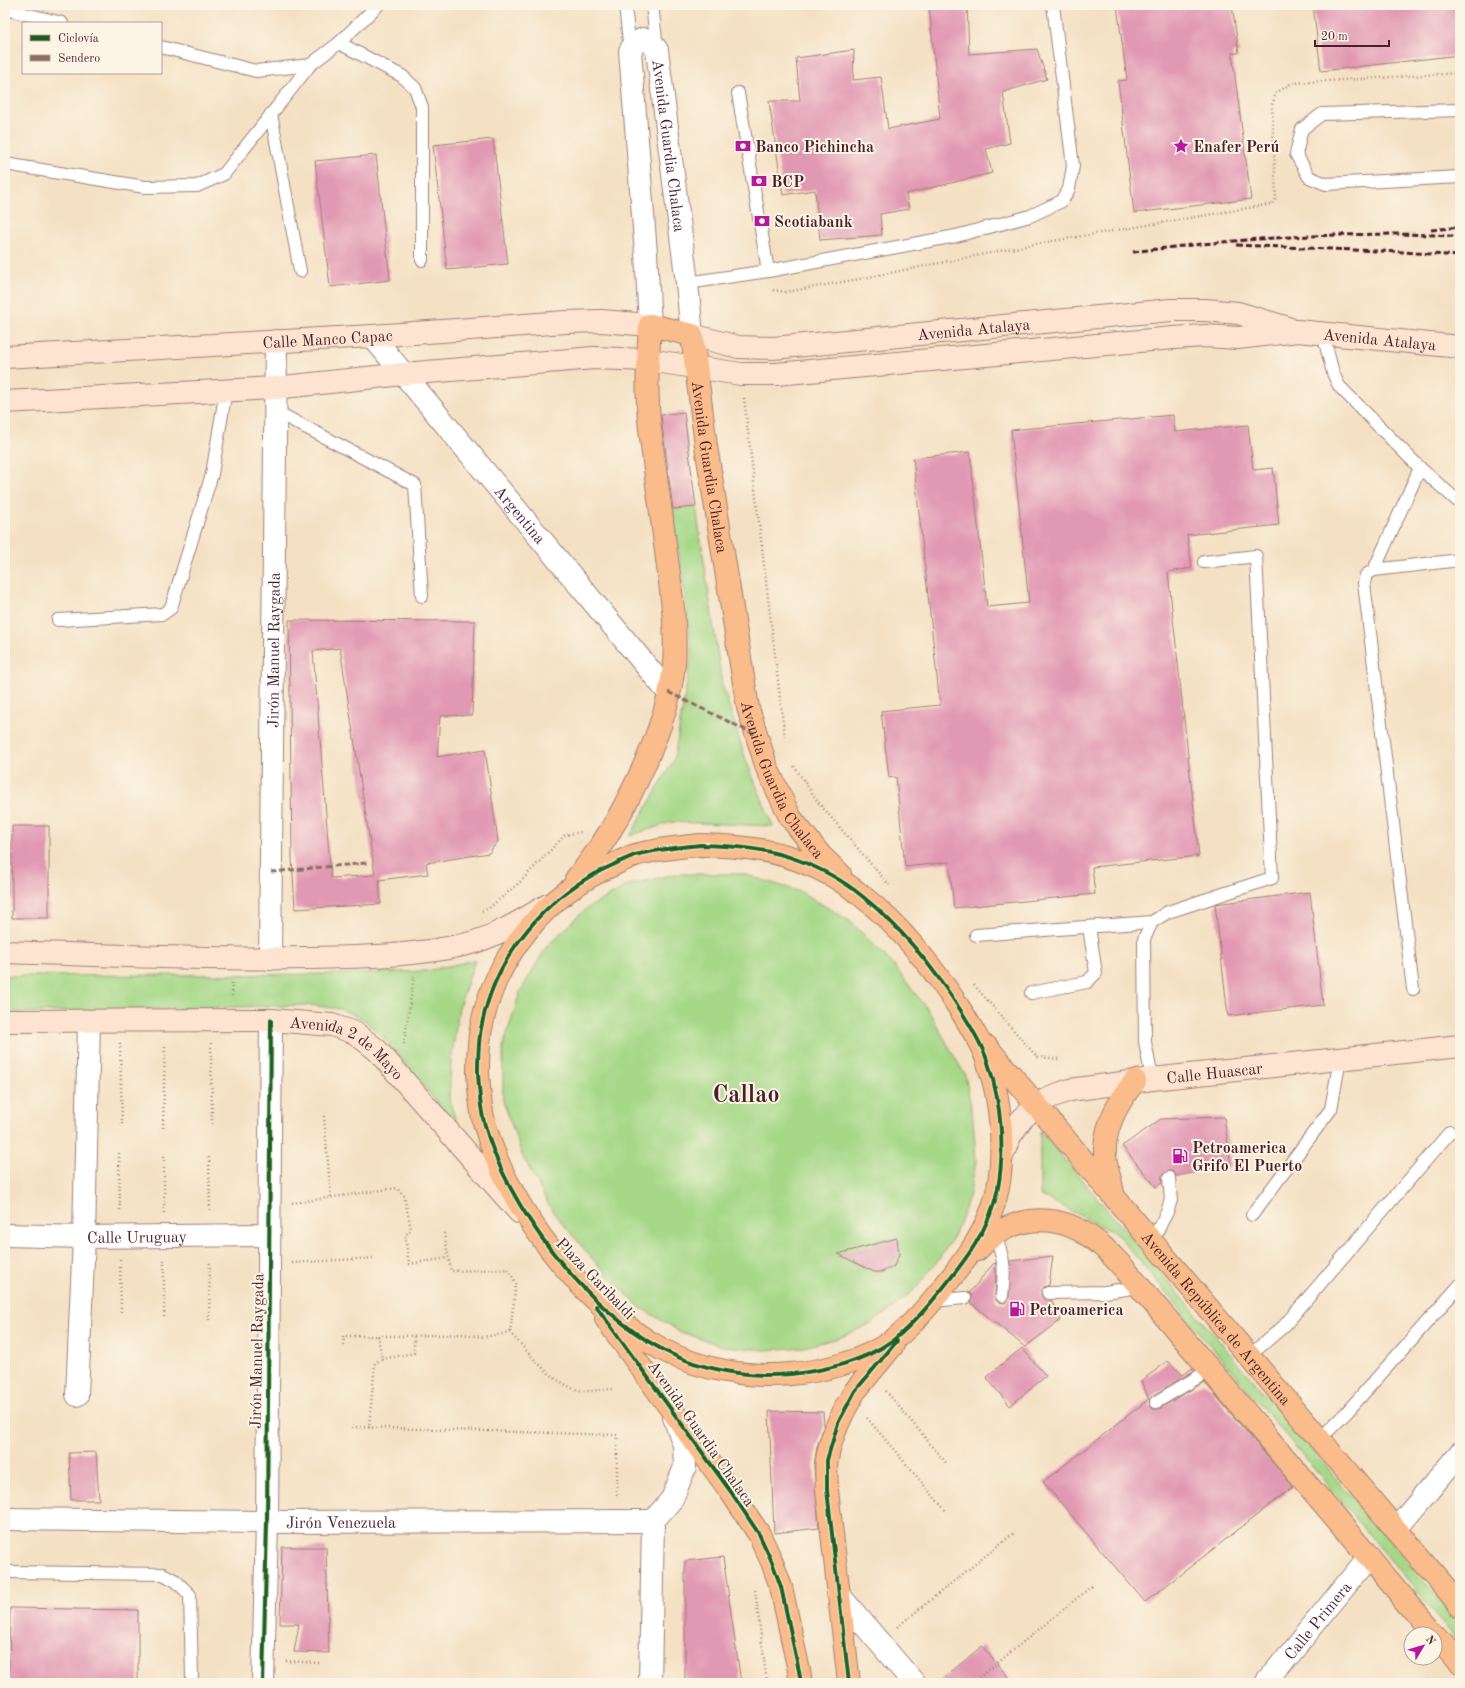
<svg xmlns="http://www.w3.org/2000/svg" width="1465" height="1688" font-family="'Old Standard TT',serif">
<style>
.green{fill:#a6d888;stroke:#787c5a}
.building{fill:#e198b2;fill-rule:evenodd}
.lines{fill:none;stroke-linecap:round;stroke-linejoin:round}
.lane-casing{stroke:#9f8078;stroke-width:14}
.street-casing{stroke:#9f8078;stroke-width:24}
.secondary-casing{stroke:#9f8078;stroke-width:24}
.primary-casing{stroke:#9f8078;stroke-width:24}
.path{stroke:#9f8078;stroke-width:2.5;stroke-dasharray:1 3;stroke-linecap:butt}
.lane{stroke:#fff;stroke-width:12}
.street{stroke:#fff;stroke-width:22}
.secondary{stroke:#fde4d0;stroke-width:22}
.primary{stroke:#f9bc8a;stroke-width:22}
.rail{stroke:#4a1f2b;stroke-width:3;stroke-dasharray:6 3;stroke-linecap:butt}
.quiet{stroke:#8d6e63;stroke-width:3;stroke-dasharray:6 3;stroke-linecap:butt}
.cycleway-casing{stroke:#fcf5e5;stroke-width:6}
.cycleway{stroke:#1b5e20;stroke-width:4}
.labels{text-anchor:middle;stroke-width:4;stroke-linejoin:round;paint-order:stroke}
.street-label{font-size:16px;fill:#4a1f2b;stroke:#fcf5e5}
.poi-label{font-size:16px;font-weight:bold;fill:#4a1f2b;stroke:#fcf5e5;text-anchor:start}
.town-label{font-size:24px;font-weight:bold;fill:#4a1f2b;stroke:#fcf5e5}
</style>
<rect width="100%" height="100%" fill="#fcf5e5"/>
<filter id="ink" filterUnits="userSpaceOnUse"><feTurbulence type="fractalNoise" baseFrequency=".025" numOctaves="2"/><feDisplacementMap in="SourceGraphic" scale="8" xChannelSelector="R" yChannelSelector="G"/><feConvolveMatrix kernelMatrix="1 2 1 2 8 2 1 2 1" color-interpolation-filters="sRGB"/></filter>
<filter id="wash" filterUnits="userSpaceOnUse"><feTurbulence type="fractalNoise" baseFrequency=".012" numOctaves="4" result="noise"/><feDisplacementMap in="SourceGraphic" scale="16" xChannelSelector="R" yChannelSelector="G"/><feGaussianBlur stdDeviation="0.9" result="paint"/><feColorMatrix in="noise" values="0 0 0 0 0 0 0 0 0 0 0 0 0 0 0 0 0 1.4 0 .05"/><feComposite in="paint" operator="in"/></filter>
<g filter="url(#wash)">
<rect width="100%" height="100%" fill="#f4e1c4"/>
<g class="green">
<path d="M 696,507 L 722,684 L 747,763 L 773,826 L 671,822 L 630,836 L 674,760 L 692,652 L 673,509 Z"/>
<path d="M 676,874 L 743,874 L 801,892 L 850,921 L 891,962 L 928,1010 L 965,1075 L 973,1118 L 976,1161 L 969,1197 L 955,1234 L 939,1259 L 917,1287 L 895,1306 L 872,1323 L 839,1338 L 804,1347 L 765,1350 L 723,1346 L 681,1332 L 638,1306 L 596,1263 L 552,1211 L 523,1157 L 503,1101 L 503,1047 L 520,992 L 547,946 L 586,909 L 628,885 Z"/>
<path d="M 475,960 L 459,1007 L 451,1062 L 449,1099 L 458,1128 L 385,1039 L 363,1019 L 340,1009 L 310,1005 L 5,1013 L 5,976 L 340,974 L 427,971 Z"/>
<path d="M 1040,1131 L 1460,1623 L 1460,1643 L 1117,1234 L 1040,1195 Z"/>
</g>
<g id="blocks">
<g class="building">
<path d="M 929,5 L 967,5 L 969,54 L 1037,49 L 1047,79 L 1003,92 L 1010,143 L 986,149 L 992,173 L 906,194 L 909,209 L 880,214 L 882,235 L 820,240 L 815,190 L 783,195 L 769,101 L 800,101 L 796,58 L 854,50 L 853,80 L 881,77 L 888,129 L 940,119 Z"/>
<path d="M 1117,5 L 1232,5 L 1239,53 L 1232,53 L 1251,199 L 1134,213 L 1118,81 L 1127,80 Z"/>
<path d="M 1313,5 L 1460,5 L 1460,55 L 1321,71 Z"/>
<path d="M 493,139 L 508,264 L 447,270 L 433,145 Z"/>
<path d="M 376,155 L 390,280 L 330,287 L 315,161 Z"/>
<path d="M 684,412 L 696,507 L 673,509 L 661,415 Z"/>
<path d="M 1173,415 L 1175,432 L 1248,425 L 1253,470 L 1273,468 L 1279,525 L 1187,535 L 1192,568 L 1168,572 L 1199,856 L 1092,867 L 1095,894 L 954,908 L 949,862 L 905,867 L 896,777 L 889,778 L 881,711 L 940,705 L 913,458 L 970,452 L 987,607 L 1029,603 L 1011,430 Z"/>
<path d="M 289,620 L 475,621 L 472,715 L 440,716 L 437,757 L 485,749 L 498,841 L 489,853 L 426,863 L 428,874 L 379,880 L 381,904 L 295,909 L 292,858 ZM 340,648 L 375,875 L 331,878 L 313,651 Z"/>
<rect x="12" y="826" width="37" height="92"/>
<path d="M 1310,892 L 1323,1005 L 1228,1016 L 1215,904 Z"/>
<path d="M 1224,1117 L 1231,1166 L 1176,1176 L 1172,1171 L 1168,1171 L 1162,1175 L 1162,1183 L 1156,1187 L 1122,1146 L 1161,1119 Z"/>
<path d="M 897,1238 L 899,1255 L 894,1266 L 882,1272 L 874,1272 L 838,1254 Z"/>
<path d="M 1053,1256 L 1049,1285 L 1044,1287 L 1041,1294 L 1044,1299 L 1051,1300 L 1061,1320 L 1025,1347 L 971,1303 L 972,1298 L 970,1292 L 993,1264 L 996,1263 L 995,1299 L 998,1302 L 1005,1303 L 1009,1297 L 1010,1261 Z"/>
<path d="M 1022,1348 L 1046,1376 L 1010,1406 L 986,1377 Z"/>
<path d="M 1168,1361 L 1183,1375 L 1192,1368 L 1194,1371 L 1152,1396 L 1149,1402 L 1150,1406 L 1153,1409 L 1159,1409 L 1204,1382 L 1293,1487 L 1145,1602 L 1043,1482 L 1149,1399 L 1141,1381 Z"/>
<path d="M 769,1411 L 823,1412 L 824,1426 L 817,1447 L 814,1466 L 819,1528 L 774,1533 Z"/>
<path d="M 96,1452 L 99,1500 L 71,1500 L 69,1453 Z"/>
<path d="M 282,1547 L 326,1547 L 329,1653 L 294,1652 L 299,1624 L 280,1624 Z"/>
<path d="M 723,1557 L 741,1683 L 685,1683 L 685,1561 Z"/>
<path d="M 10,1608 L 138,1610 L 138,1683 L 9,1683 Z"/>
<path d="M 982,1646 L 1013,1683 L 938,1683 Z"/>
</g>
</g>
</g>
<g filter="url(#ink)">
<use href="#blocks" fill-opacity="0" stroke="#9f8078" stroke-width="1"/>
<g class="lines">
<defs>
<g id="lane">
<path d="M 625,5 L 630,51"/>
<path d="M 652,5 L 657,48"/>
<path d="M 5,9 L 62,23"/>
<path d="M 339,43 L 402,76 L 415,88 L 422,107 L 422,260"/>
<path d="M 161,47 L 256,71 L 310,65 L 339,43 L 378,5"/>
<path d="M 738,93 L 768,271"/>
<path d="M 1460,110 L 1322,114 L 1302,129 L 1296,154 L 1309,177 L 1326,184 L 1460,177"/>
<path d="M 271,114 L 300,271"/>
<path d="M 5,164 L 145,187 L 197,186 L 224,174 L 310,65"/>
<path d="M 687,283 L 768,271 L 956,236 L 1030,216 L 1062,201 L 1069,189 L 1073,166 L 1053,5"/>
<path d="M 1323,334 L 1333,373 L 1339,386 L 1420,468 L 1460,503"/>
<path d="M 275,411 L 415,485 L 422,596"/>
<path d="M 1374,570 L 1420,468"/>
<path d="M 58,620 L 163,614 L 171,608 L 212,474 L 226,390"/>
<path d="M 976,935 L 1152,922"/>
<path d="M 1413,989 L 1364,583 L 1366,575 L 1374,570 L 1460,560"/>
<path d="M 1031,993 L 1087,982 L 1096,973 L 1089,927"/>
<path d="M 1152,1079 L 1145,1042 L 1144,939 L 1152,922 L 1168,912 L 1272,878 L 1256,556 L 1204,562"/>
<path d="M 1252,1215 L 1331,1109 L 1340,1059"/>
<path d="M 994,1234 C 1005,1259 1005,1269 1002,1296"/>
<path d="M 1152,1241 L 1167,1212 L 1171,1200 L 1169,1178"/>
<path d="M 1048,1293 L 1105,1292 L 1140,1287"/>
<path d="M 932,1301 L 965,1298"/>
<path d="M 1249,1356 L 1284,1326 L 1450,1132"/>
<path d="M 1156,1402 L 1210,1370"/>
<path d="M 1320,1439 L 1346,1413 L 1460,1285"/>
<path d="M 5,1572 L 163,1574 L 176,1581 L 190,1595 L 192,1677"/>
</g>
<g id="street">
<path id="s1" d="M 650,325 L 646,253 L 630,51 L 635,43 L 643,39 L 651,42 L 657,50 L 687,283 L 692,335"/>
<path id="s2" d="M 372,336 L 668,692"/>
<path id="s3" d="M 270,959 L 276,341"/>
<path id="s4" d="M 5,1235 L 84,1237 L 269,1235"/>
<path d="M 77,1395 L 84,1237 L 89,1022"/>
<path id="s5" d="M 5,1519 L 267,1522 L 653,1521"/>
<path d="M 653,1521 L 672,1499 L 685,1467 L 684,1445 L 674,1417"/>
<path d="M 1396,1529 L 1460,1453"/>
<path d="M 838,1594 L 914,1683"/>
<path d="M 263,1683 L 267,1522 L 271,1020"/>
<path d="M 650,1683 L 653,1521"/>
<path id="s6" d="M 1266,1683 L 1369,1557"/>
</g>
<g id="secondary">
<path id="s7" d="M 692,335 L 738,347 L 773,348 L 1171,310 L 1205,310 L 1238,313 L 1288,328"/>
<path id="s8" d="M 5,357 L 372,336 L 566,322 L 601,321 L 650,325"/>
<path id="s9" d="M 5,402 L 275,388 L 403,374 L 594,358 L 648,360 L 741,374 L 776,374 L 1173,338 L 1205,336 L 1238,338 L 1298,331 L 1460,347"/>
<path d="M 5,952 C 107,955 209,960 310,958 C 362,957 416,956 467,944 C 496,937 522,920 548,905"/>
<path id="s10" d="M 5,1021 L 271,1020 L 332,1025 L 355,1033 L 377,1050 L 519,1212"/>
<path id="s11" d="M 1001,1159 L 1009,1138 L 1021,1120 L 1037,1105 L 1050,1097 L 1070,1090 L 1152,1079 L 1460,1046"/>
</g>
<g id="primary">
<path d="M 700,845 C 733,846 766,848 798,860 C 819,868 844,881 862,896 C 902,928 936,971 963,1014 C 973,1030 984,1048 989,1066 C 1001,1102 1005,1150 998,1188 C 990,1230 964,1262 938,1294 C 924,1311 909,1328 892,1341 C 864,1361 825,1371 791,1374 C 748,1378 701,1370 663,1350 C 586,1309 506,1207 484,1122 C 480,1107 479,1089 478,1073 C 478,1057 478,1040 482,1024 C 496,954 548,893 613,865 C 620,861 628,858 635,855 C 657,849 679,847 700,845 Z"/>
<path id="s12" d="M 576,879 C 618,829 668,731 674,664 C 677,624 670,584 665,544 C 660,502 653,461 649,419 C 646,388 648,356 650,325 L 692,335 L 706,446 L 748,708 L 767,768 L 790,817 L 821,856 L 840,874"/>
<path id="s13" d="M 987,1047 L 1460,1605"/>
<path d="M 1113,1193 C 1111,1181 1106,1168 1105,1157 C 1103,1128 1117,1103 1135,1081"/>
<path d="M 977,1250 C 1014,1211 1063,1211 1102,1246 C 1109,1252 1115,1259 1122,1266 L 1434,1634"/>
<path d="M 606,1319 L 731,1492 L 759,1534 L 772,1562 L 781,1587 L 799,1671 L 801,1683"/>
<path d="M 1435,1635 L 1460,1664"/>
<path d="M 849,1683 L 827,1490 C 827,1481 825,1469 827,1459 C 831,1435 843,1411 855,1391 L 893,1345"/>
</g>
</defs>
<use href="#lane" class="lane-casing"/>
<use href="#street" class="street-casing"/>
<use href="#secondary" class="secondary-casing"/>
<use href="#primary" class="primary-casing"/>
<g class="path">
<path d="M 773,290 L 786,292 L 859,279 L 1035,244 L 1272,204 L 1276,199 L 1272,105 L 1276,93 L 1292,83 L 1460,73"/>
<path d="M 744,398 L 785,739"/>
<path d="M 794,766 L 818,802 L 889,885"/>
<path d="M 482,911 L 489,908 L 519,883 L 565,835 L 581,832"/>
<path d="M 974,985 L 1037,1057 L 1061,1059"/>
<path d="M 232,996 L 232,981"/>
<path d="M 120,1043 L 122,1125"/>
<path d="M 211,1043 L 212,1127"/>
<path d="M 404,1044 L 414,976"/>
<path d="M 324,1116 L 331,1198"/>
<path d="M 163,1128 L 165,1044"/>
<path d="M 119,1153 L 120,1212"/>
<path d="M 164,1156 L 164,1213"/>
<path d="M 209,1157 L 210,1213"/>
<path d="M 292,1203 L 397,1188 L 404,1196 L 411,1229 L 405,1236 L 409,1264 L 448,1258"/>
<path d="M 444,1233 L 451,1271 L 508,1269 L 516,1283 L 510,1333"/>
<path d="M 120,1259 L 121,1313"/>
<path d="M 292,1263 L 373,1258"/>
<path d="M 164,1317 L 164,1260"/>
<path d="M 209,1320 L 210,1260"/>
<path d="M 344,1345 L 343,1336 L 406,1336 L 462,1334 L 482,1337 L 510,1333 C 530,1353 555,1389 586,1391 C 595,1391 605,1389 614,1389"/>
<path d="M 382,1359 L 414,1353 L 414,1336"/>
<path d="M 886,1391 L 947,1464"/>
<path d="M 867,1418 L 946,1511"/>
<path d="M 352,1427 L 617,1435 L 617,1498"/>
<path d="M 369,1428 L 375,1363 L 382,1359 L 378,1336"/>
<path d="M 755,1590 L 767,1683"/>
<path d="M 897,1627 L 1015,1532"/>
<path d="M 286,1661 L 319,1663"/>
<path d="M 973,1683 L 1092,1586"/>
</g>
<use href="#lane" class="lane"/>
<use href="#street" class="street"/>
<use href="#secondary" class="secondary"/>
<use href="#primary" class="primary"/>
<g class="rail">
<path d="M 1431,230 L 1460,227"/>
<path d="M 1236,245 L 1403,252 L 1460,256"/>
<path d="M 1133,252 C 1202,243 1270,237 1339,235 C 1379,234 1420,233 1460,237"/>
</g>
<g class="quiet">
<path d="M 668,692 L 756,735"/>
<path d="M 271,872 L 367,863"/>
</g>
<defs>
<g id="cycleway">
<path d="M 700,845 C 733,846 766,848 798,860 C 819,868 844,881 862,896 C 902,928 936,971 963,1014 C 973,1030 984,1048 989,1066 C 1001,1102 1005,1150 998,1188 C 990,1230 964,1262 938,1294 C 924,1311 909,1328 892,1341 C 864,1361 825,1371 791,1374 C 748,1378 701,1370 663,1350 C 586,1309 506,1207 484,1122 C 480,1107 479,1089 478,1073 C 478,1057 478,1040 482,1024 C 496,954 548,893 613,865 C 620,861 628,858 635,855 C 657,849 679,847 700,845 Z"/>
<path d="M 596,1306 L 731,1492 L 759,1534 L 772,1562 L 781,1587 L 799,1671 L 801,1683"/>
<path d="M 263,1683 L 267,1522 L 271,1020"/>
<path d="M 849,1683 L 827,1490 L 827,1460 L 838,1423 L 855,1391 L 897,1341"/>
</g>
</defs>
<use href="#cycleway" class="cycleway-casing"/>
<use href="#cycleway" class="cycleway"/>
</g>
</g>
<defs>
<symbol id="bank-bare" viewBox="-9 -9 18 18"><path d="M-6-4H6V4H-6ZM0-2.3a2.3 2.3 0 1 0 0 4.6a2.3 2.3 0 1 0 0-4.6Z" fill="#b5179e" stroke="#fcf5e5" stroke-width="2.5" paint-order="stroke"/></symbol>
<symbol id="sight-bare" viewBox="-9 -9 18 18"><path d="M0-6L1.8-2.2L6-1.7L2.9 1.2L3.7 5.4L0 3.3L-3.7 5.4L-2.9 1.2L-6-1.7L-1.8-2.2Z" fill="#b5179e" stroke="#fcf5e5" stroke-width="2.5" paint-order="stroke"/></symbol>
<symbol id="fuel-bare" viewBox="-9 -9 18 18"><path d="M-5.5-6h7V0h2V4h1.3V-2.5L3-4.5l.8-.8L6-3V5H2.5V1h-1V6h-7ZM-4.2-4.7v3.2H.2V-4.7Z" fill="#b5179e" stroke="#fcf5e5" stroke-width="2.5" paint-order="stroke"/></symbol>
</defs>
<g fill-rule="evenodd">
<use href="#bank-bare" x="732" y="135" width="22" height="22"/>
<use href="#sight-bare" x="1170" y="135" width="22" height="22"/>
<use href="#bank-bare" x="748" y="170" width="22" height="22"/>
<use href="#bank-bare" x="751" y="210" width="22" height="22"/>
<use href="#fuel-bare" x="1169" y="1145" width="22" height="22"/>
<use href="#fuel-bare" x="1006" y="1298" width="22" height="22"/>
</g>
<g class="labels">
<g class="street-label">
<text dy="6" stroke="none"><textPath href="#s1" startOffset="408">Avenida Guardia Chalaca</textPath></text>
<text dy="6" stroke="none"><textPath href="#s7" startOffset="284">Avenida Atalaya</textPath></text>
<text dy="6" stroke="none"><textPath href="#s8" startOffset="323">Calle Manco Capac</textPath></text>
<text dy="6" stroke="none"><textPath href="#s9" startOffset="1380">Avenida Atalaya</textPath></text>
<text dy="6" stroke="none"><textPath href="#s12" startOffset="756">Avenida Guardia Chalaca</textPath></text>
<text dy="6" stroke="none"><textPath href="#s2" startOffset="232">Argentina</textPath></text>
<text dy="6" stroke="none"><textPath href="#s3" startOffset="309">Jirón Manuel Raygada</textPath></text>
<text dy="6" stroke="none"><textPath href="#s12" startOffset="1080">Avenida Guardia Chalaca</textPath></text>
<text dy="6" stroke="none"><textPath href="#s10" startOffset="350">Avenida 2 de Mayo</textPath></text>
<text dy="6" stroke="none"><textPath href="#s11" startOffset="248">Calle Huascar</textPath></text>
<text dy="6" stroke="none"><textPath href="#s4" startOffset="132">Calle Uruguay</textPath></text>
<text transform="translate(596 1278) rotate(46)" y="6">Plaza Garibaldi</text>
<text dy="6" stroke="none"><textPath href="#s13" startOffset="355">Avenida República de Argentina</textPath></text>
<text transform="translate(256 1351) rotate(-89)" y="6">Jirón Manuel Raygada</text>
<text transform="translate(702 1433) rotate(55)" y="6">Avenida Guardia Chalaca</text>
<text dy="6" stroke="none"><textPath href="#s5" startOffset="336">Jirón Venezuela</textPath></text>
<text dy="6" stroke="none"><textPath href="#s6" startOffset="81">Calle Primera</textPath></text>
</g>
<g class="poi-label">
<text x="755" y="152">Banco Pichincha</text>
<text x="1193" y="152">Enafer Perú</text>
<text x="771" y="187">BCP</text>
<text x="774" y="227">Scotiabank</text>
<text x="1192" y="1153">Petroamerica<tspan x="1192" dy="18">Grifo El Puerto</tspan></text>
<text x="1029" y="1315">Petroamerica</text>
</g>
<g class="town-label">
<text x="746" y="1102">Callao</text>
</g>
</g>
<rect width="1465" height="1688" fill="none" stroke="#fcf5e5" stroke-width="20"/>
<rect x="22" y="22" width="140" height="52" fill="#fcf5e5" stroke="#b59f9b"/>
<rect x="30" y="35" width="20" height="6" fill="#1b5e20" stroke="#b59f9b"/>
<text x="58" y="42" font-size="12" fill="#4a1f2b">Ciclovía</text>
<rect x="30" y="55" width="20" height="6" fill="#8d6e63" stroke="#b59f9b"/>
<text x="58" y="62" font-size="12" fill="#4a1f2b">Sendero</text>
<g transform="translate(1423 1646) rotate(52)"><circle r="19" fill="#fcf5e5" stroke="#b59f9b"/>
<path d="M0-3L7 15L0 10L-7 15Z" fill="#b5179e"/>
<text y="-6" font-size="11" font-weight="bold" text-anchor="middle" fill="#4a1f2b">N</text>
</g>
<path d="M1315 40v6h74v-6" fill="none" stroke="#4a1f2b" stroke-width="2"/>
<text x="1321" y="40" font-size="12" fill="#4a1f2b" stroke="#fcf5e5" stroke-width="3" paint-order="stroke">20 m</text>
</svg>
